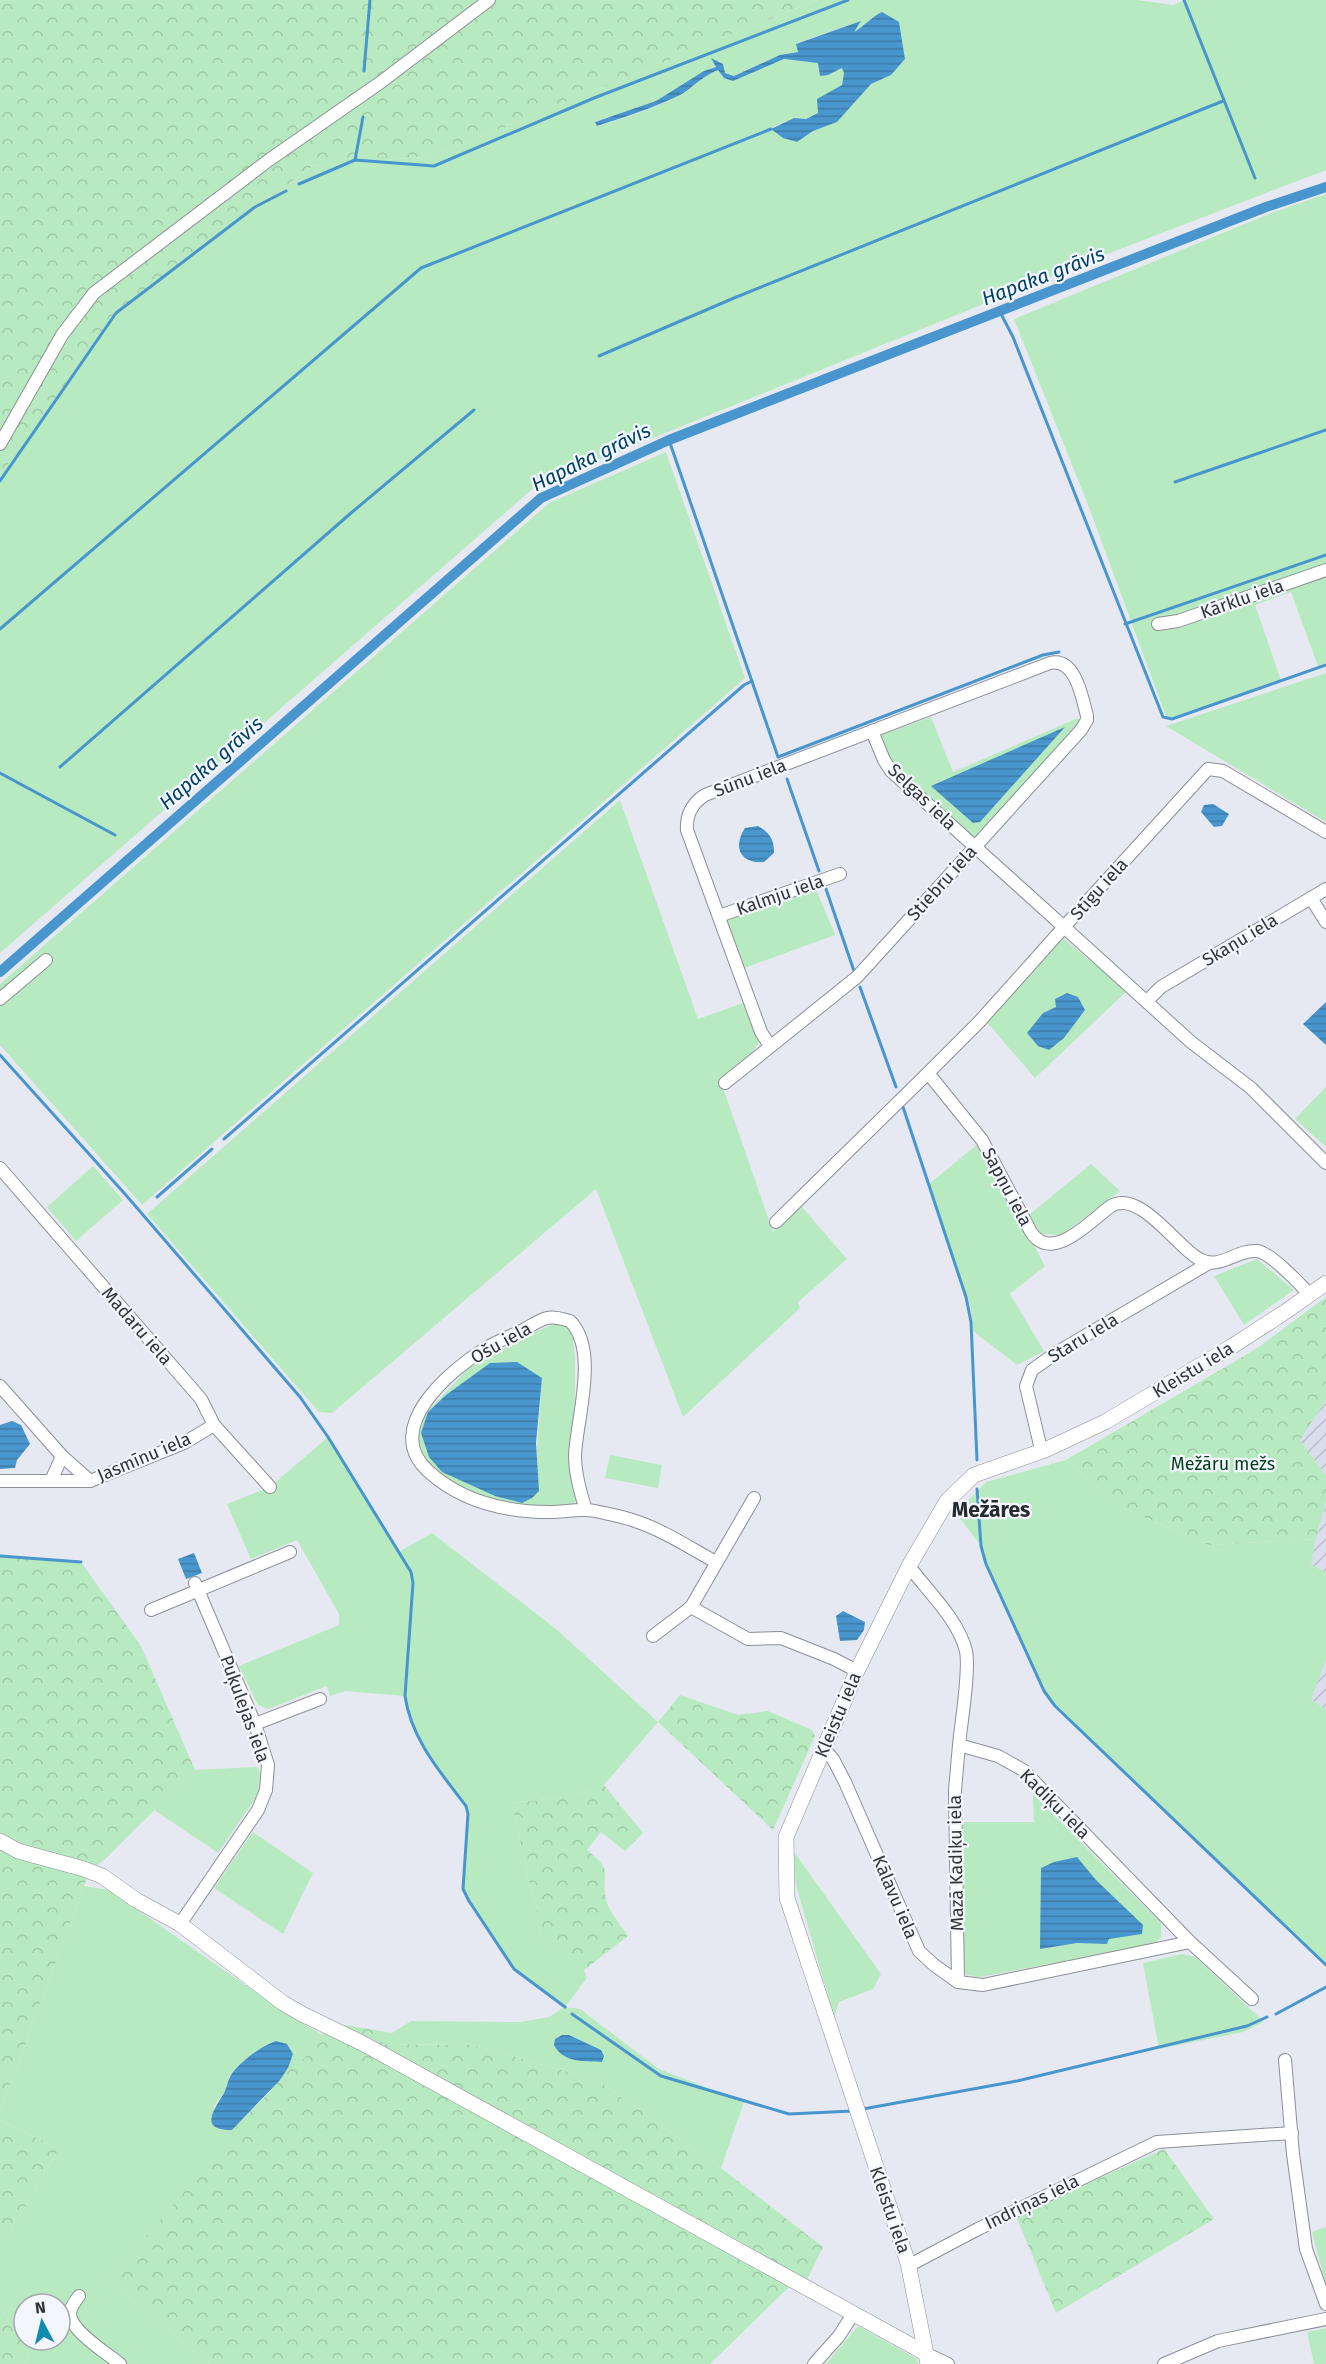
<svg xmlns="http://www.w3.org/2000/svg" width="1326" height="2364" font-family="'Fira Sans',sans-serif">
<style>
.industrial{fill:url(#industrial-furrows)}
.grass{fill:#b8eac1;fill-rule:evenodd}
.forest{fill:url(#forest-crowns)}
.water{fill:url(#water-rules)}
.lines{fill:none;stroke-linecap:round;stroke-linejoin:round}
.stream{stroke:#4896cd;stroke-width:3}
.canal{stroke:#4896cd;stroke-width:10}
.minor-casing{stroke:#8d8f97;stroke-width:14}
.tertiary-casing{stroke:#8d8f97;stroke-width:16}
.minor{stroke:#fff;stroke-width:12}
.tertiary{stroke:#fff;stroke-width:15}
.labels{text-anchor:middle;stroke-width:4.5;stroke-linejoin:round;paint-order:stroke}
.street-label{font-size:18px;fill:#333437;stroke:#f4f6fe}
.park-label{font-size:18px;fill:#023e18;stroke:#f4f6fe}
.water-label{font-size:20px;font-style:italic;fill:#004065;stroke:#f4f6fe}
.quarter-label{font-size:21px;font-weight:bold;fill:#282a30;stroke:#f4f6fe}
</style>
<defs>
<pattern id="industrial-furrows" width="10" height="10" patternUnits="userSpaceOnUse" patternTransform="scale(1.5)"><rect width="10" height="10" fill="#d9ddec"/><path d="M-1 1l2-2M0 10L10 0M9 11l2-2" fill="none" stroke="#bbbecb"/></pattern>
<pattern id="forest-crowns" width="20" height="18" patternUnits="userSpaceOnUse" patternTransform="scale(1.5)"><rect width="20" height="18" fill="#b8eac1"/><path d="M2 6a3 3 0 1 1 6 0M12 15a3 3 0 1 1 6 0" fill="none" stroke="#9fc9a6"/></pattern>
<pattern id="water-rules" width="6" height="5" patternUnits="userSpaceOnUse" patternTransform="scale(1.5)"><rect width="6" height="5" fill="#4896cd"/><path d="M0 2.5h6" fill="none" stroke="#3d7ba7"/></pattern>
</defs>
<rect width="100%" height="100%" fill="#e6e9f1"/>
<g class="industrial">
<path d="M 1326,1400 L 1326,1476 L 1300,1440 Z"/>
<path d="M 1326,1502 L 1326,1573 L 1310,1564 Z"/>
<path d="M 1326,1660 L 1326,1710 L 1310,1699 Z"/>
</g>
<g class="grass">
<path d="M 817,0 L 1137,0 L 1173,5 L 1185,0 L 1326,0 L 1326,170 L 1102,256 L 537,485 L 0,953 L 0,472 L 17,455 L 114,313 L 313,166 L 433,156 ZM 872,17 L 899,22 L 905,59 L 891,75 L 871,84 L 837,122 L 813,131 L 797,142 L 783,138 L 771,128 L 794,118 L 806,119 L 818,113 L 831,92 L 842,85 L 844,73 L 842,68 L 828,75 L 818,63 L 784,59 L 733,81 L 718,69 C 700,77 694,87 680,95 C 654,108 624,119 597,126 L 596,121 C 616,114 640,110 659,100 C 679,90 696,74 717,66 L 712,59 L 725,73 L 734,76 L 780,55 L 799,52 L 797,43 L 861,21 L 852,33 L 866,25 Z"/>
<path d="M 1326,194 L 1326,663 L 1318,666 L 1291,592 L 1255,605 L 1281,680 L 1167,719 L 1090,510 L 1014,319 L 1274,212 Z"/>
<path d="M 666,452 L 745,678 L 142,1205 L 0,1045 L 0,984 L 549,503 Z"/>
<path d="M 1326,673 L 1326,822 L 1166,726 Z"/>
<path d="M 931,717 L 953,772 L 1078,718 L 1080,723 L 976,839 L 891,764 L 881,735 Z"/>
<path d="M 620,800 L 698,1019 L 746,1002 L 760,1041 L 752,1053 L 720,1079 L 773,1232 L 801,1206 L 847,1259 L 798,1302 L 800,1308 L 683,1417 L 596,1189 L 332,1413 L 319,1412 L 147,1214 Z"/>
<path d="M 815,887 L 835,935 L 744,968 L 727,920 Z"/>
<path d="M 1063,938 L 1127,991 L 1035,1078 L 986,1021 ZM 1056,1007 L 1085,1010 L 1064,1038 L 1043,1013 Z"/>
<path d="M 1326,1087 L 1326,1147 L 1295,1119 Z"/>
<path d="M 979,1143 L 1045,1266 L 1010,1294 L 1044,1351 L 1017,1365 L 973,1331 L 971,1308 L 929,1184 Z"/>
<path d="M 1091,1164 L 1120,1191 L 1061,1235 L 1041,1234 L 1029,1215 Z"/>
<path d="M 93,1166 L 123,1200 L 76,1241 L 47,1207 Z"/>
<path d="M 1257,1259 L 1294,1290 L 1244,1325 L 1214,1276 Z"/>
<path d="M 556,1323 L 568,1328 L 573,1339 L 575,1358 L 575,1403 L 568,1459 L 578,1500 L 568,1508 L 526,1509 L 461,1489 L 430,1468 L 415,1441 L 423,1416 L 469,1368 L 523,1337 ZM 542,1378 L 536,1465 L 477,1486 L 460,1480 Z"/>
<path d="M 328,1437 L 399,1552 L 432,1533 L 556,1629 L 658,1722 L 604,1785 L 565,1797 L 512,1803 L 528,1878 L 536,1905 L 541,1939 L 564,1960 L 584,1970 L 587,1978 L 565,2007 L 580,2009 L 659,2069 L 744,2102 L 721,2168 L 597,2080 L 471,2045 L 381,2044 L 392,2033 L 411,2021 L 521,2022 L 549,2017 L 564,2007 L 514,1969 L 469,1901 L 463,1889 L 468,1814 L 466,1806 C 441,1773 411,1739 405,1696 L 345,1691 L 330,1696 L 327,1686 L 268,1709 L 258,1705 L 239,1666 L 339,1625 L 339,1614 L 297,1540 L 251,1559 L 227,1504 L 270,1487 Z"/>
<path d="M 610,1455 L 662,1465 L 658,1488 L 605,1478 Z"/>
<path d="M 1066,1460 L 1123,1508 L 1208,1545 L 1316,1539 L 1311,1564 L 1326,1573 L 1326,1660 L 1311,1699 L 1326,1710 L 1326,1965 L 1055,1706 L 1044,1691 L 986,1564 L 981,1546 L 956,1513 L 986,1482 Z"/>
<path d="M 258,1767 L 260,1773 L 258,1794 L 218,1853 L 154,1810 L 195,1770 Z"/>
<path d="M 1033,1794 L 1161,1923 L 1161,1937 L 1154,1944 L 980,1977 L 966,1975 L 962,1966 L 960,1822 L 1034,1822 Z"/>
<path d="M 253,1832 L 313,1873 L 283,1934 L 214,1888 Z"/>
<path d="M 794,1852 L 881,1974 L 873,1989 L 839,2002 L 834,2017 L 796,1885 Z"/>
<path d="M 84,1886 L 109,1890 L 274,2005 L 322,2035 L 303,2061 L 293,2054 L 287,2044 L 247,2058 L 229,2077 L 225,2091 L 214,2106 L 213,2125 L 232,2138 L 108,2280 L 210,2364 L 25,2364 L 29,2351 L 0,2308 L 0,2237 L 8,2235 L 59,2149 L 0,2120 L 0,2112 ZM 24,2304 L 60,2304 L 60,2340 L 24,2340 Z"/>
<path d="M 1182,1954 L 1195,1957 L 1264,2022 L 1243,2032 L 1159,2049 L 1143,1963 Z"/>
<path d="M 1326,2227 L 1326,2285 L 1312,2232 Z"/>
<path d="M 858,2326 L 917,2359 L 918,2364 L 826,2364 Z"/>
<path d="M 1326,2328 L 1326,2364 L 1314,2364 L 1307,2332 Z"/>
</g>
<g class="forest">
<path d="M 0,0 L 817,0 L 433,156 L 313,166 L 114,313 L 17,455 L 0,472 Z"/>
<path d="M 1326,1297 L 1326,1400 L 1300,1440 L 1326,1476 L 1326,1502 L 1316,1539 L 1208,1545 L 1123,1508 L 1066,1460 L 1256,1349 Z"/>
<path d="M 0,1556 L 81,1562 L 141,1646 L 195,1770 L 104,1860 L 90,1870 L 0,2112 Z"/>
<path d="M 680,1695 L 738,1715 L 768,1711 L 812,1730 L 815,1736 L 773,1830 L 658,1722 Z"/>
<path d="M 604,1785 L 643,1833 L 625,1851 L 601,1832 L 587,1850 C 615,1873 601,1869 606,1899 C 608,1911 622,1926 628,1936 L 584,1970 L 564,1961 L 541,1939 L 536,1905 L 528,1878 L 512,1803 L 565,1797 Z"/>
<path d="M 334,2023 L 392,2033 L 382,2044 L 471,2045 L 597,2080 L 721,2168 L 823,2247 L 807,2280 L 795,2273 L 789,2287 L 710,2364 L 210,2364 L 108,2280 L 231,2138 L 219,2130 L 232,2130 C 254,2107 283,2084 293,2054 L 303,2060 L 322,2035 Z"/>
<path d="M 0,2120 L 59,2149 L 8,2235 L 0,2237 Z"/>
<path d="M 1164,2149 L 1214,2219 L 1056,2313 L 1016,2216 Z"/>
<path d="M 0,2308 L 29,2351 L 25,2364 L 0,2364 Z"/>
</g>
<g class="water">
<path d="M 882,12 L 899,22 L 905,59 L 891,75 L 871,84 L 837,122 L 813,131 L 797,142 L 783,138 L 771,129 L 794,118 L 806,119 L 818,113 L 817,99 L 842,85 L 844,73 L 842,68 L 828,75 L 820,76 L 818,63 L 784,59 L 733,81 L 724,78 L 718,70 C 700,77 693,88 680,95 C 653,108 625,117 597,126 L 595,122 L 656,101 L 704,71 L 716,67 L 711,58 L 723,64 L 725,73 L 734,76 L 780,55 L 798,52 L 796,44 L 861,21 L 854,32 C 865,26 871,17 882,12 Z"/>
<path d="M 1065,727 L 980,822 L 973,823 L 931,786 Z"/>
<path d="M 1213,804 L 1229,814 L 1222,826 L 1214,827 L 1201,812 L 1204,805 Z"/>
<path d="M 758,826 C 770,833 774,839 774,853 L 764,862 C 741,864 732,848 745,828 Z"/>
<path d="M 1067,993 L 1078,997 L 1085,1010 L 1064,1038 L 1049,1050 L 1038,1046 L 1027,1033 L 1043,1013 L 1056,1007 L 1055,999 Z"/>
<path d="M 1326,1002 L 1326,1045 L 1303,1024 Z"/>
<path d="M 517,1362 L 542,1378 L 536,1443 L 539,1491 L 532,1498 L 522,1503 L 495,1496 L 442,1472 L 429,1457 L 421,1433 L 428,1412 L 446,1395 L 490,1363 Z"/>
<path d="M 12,1421 L 21,1425 L 30,1444 L 17,1460 L 15,1468 L 0,1469 L 0,1425 Z"/>
<path d="M 194,1553 L 202,1573 L 186,1579 L 178,1559 Z"/>
<path d="M 843,1611 L 865,1622 L 864,1630 L 857,1640 L 840,1641 L 836,1616 Z"/>
<path d="M 1077,1857 L 1096,1880 L 1143,1925 L 1142,1934 L 1109,1939 L 1107,1944 L 1077,1943 L 1040,1949 L 1041,1868 L 1054,1862 Z"/>
<path d="M 562,2035 L 569,2035 L 601,2050 L 604,2056 L 602,2062 C 584,2061 563,2063 554,2045 L 555,2039 Z"/>
<path d="M 276,2041 L 287,2044 L 293,2054 L 288,2068 L 280,2080 L 232,2130 C 198,2130 214,2110 224,2093 C 226,2089 227,2084 229,2079 C 235,2065 261,2046 276,2041 Z"/>
</g>
<g class="lines">
<g class="stream">
<path d="M 1184,0 L 1255,178"/>
<path d="M 364,71 L 370,0"/>
<path d="M 355,160 L 363,117"/>
<path d="M 299,184 L 355,160 L 434,166 L 594,98 L 848,0"/>
<path d="M 1000,312 L 1013,337 L 1163,717 L 1172,719 L 1326,665"/>
<path d="M 599,356 L 734,298 L 1223,101"/>
<path d="M 669,440 L 778,757 L 1043,655 L 1059,652"/>
<path d="M 0,481 L 116,313 L 255,207 L 286,191"/>
<path d="M 1175,482 L 1326,430"/>
<path d="M 1125,624 L 1326,555"/>
<path d="M 0,629 L 421,268 L 771,129"/>
<path d="M 60,767 L 351,513 L 474,410"/>
<path d="M 0,773 L 115,835"/>
<path d="M 787,779 L 819,871"/>
<path d="M 826,889 L 854,971"/>
<path d="M 860,987 L 896,1087"/>
<path d="M 0,1055 L 125,1194 L 300,1397 L 328,1437 L 411,1572 L 413,1583 L 405,1696 C 411,1739 441,1773 466,1806 L 468,1814 L 463,1889 L 469,1901 L 514,1969 L 565,2007"/>
<path d="M 903,1107 L 966,1297 L 971,1322 L 977,1460"/>
<path d="M 224,1139 L 744,685 L 752,681"/>
<path d="M 157,1197 L 212,1149"/>
<path d="M 977,1489 L 981,1546 L 986,1564 L 1044,1691 L 1055,1706 L 1326,1965"/>
<path d="M 0,1556 L 81,1562"/>
<path d="M 572,2014 L 661,2076 L 789,2114 L 853,2111"/>
<path d="M 1276,2014 L 1326,1987"/>
<path d="M 863,2109 L 1017,2081 L 1247,2026 L 1267,2017"/>
</g>
<path class="canal" d="M 0,972 L 541,498 L 669,440 L 1266,207 L 1326,187"/>
<defs>
<g id="minor">
<path d="M 0,444 L 62,335 L 94,293 L 269,160 L 381,82 L 489,0"/>
<path d="M 1158,624 L 1178,621 L 1326,570"/>
<path d="M 872,731 L 884,760 L 891,771 L 1064,927 L 979,1022 L 928,1073"/>
<path d="M 1326,832 L 1223,771 L 1208,769 L 1064,927 L 1191,1042 L 1251,1088 L 1326,1163"/>
<path d="M 1311,898 L 1326,889"/>
<path d="M 719,916 L 840,874"/>
<path d="M 0,999 L 46,960"/>
<path d="M 1147,1001 L 1161,987 L 1311,898 L 1326,922"/>
<path d="M 725,1083 L 857,977 L 1081,730 L 1087,720 L 1087,716 C 1082,696 1075,657 1050,663 L 705,795 C 692,803 686,816 687,830 L 761,1032 L 770,1046"/>
<path d="M 0,1168 L 201,1399 L 214,1425 L 270,1487"/>
<path d="M 776,1222 L 928,1073 L 982,1140 L 1031,1232 C 1052,1264 1090,1221 1111,1206 C 1139,1190 1174,1243 1196,1257 C 1219,1273 1235,1249 1257,1251 C 1270,1252 1301,1285 1310,1295"/>
<path d="M 0,1386 L 62,1456 L 90,1481"/>
<path d="M 1045,1450 L 1040,1445 L 1026,1386 L 1032,1370 L 1056,1353 L 1209,1263"/>
<path d="M 0,1481 L 90,1481 L 184,1443 L 214,1425"/>
<path d="M 51,1481 L 62,1456"/>
<path d="M 586,1510 C 580,1492 575,1474 575,1455 C 577,1417 599,1350 570,1321 C 562,1319 555,1316 547,1318 C 539,1320 531,1326 523,1330 C 511,1336 498,1341 486,1348 C 450,1370 381,1428 428,1471 C 462,1502 506,1512 550,1512 C 565,1512 581,1508 595,1511 C 608,1514 622,1516 635,1521 C 663,1530 690,1548 716,1562"/>
<path d="M 909,1566 C 928,1592 958,1619 966,1651 C 970,1671 961,1723 959,1745 L 998,1756 L 1023,1770 L 1190,1942 L 1252,1999"/>
<path d="M 691,1607 L 754,1498"/>
<path d="M 151,1610 L 290,1552"/>
<path d="M 653,1636 L 691,1607 L 748,1639 L 781,1638 L 834,1659 L 857,1671"/>
<path d="M 255,1724 L 320,1699"/>
<path d="M 824,1749 L 833,1759 L 845,1782 L 919,1951 L 934,1965 L 958,1982 L 983,1985 L 1190,1942"/>
<path d="M 180,1924 L 258,1810 L 266,1790 L 268,1765 L 255,1724 L 195,1583"/>
<path d="M 958,1982 L 955,1790 L 959,1745"/>
<path d="M 1285,2060 L 1293,2154 L 1306,2249 L 1326,2304"/>
<path d="M 908,2266 L 978,2229 L 1157,2142 L 1292,2133"/>
<path d="M 79,2296 C 75,2301 71,2307 70,2313 C 69,2330 108,2354 120,2364"/>
<path d="M 925,2353 L 948,2364"/>
<path d="M 814,2364 L 839,2336 L 853,2314"/>
<path d="M 1164,2364 L 1218,2341 L 1326,2319"/>
</g>
<g id="tertiary">
<path d="M 0,1841 L 18,1851 L 84,1869 L 102,1876 L 136,1900 L 180,1924 L 283,2003 L 302,2014 L 362,2043 L 925,2353"/>
<path d="M 928,2364 L 908,2263 L 787,1898 L 786,1837 L 857,1671 L 909,1566 L 947,1501 L 974,1475 L 1045,1450 L 1105,1422 L 1231,1347 L 1285,1312 L 1326,1283"/>
</g>
</defs>
<use href="#minor" class="minor-casing"/>
<use href="#tertiary" class="tertiary-casing"/>
<use href="#minor" class="minor"/>
<use href="#tertiary" class="tertiary"/>
</g>
<g class="labels">
<g class="street-label">
<text transform="translate(1242 599) rotate(-19)" y="6">Kārklu iela</text>
<text transform="translate(750 778) rotate(-21)" y="6">Sūnu iela</text>
<text transform="translate(922 797) rotate(44)" y="6">Selgas iela</text>
<text transform="translate(942 883) rotate(-48)" y="6">Stiebru iela</text>
<text transform="translate(1099 889) rotate(-48)" y="6">Stīgu iela</text>
<text transform="translate(780 895) rotate(-19)" y="6">Kalmju iela</text>
<text transform="translate(1240 940) rotate(-31)" y="6">Skaņu iela</text>
<text transform="translate(1007 1187) rotate(62)" y="6">Sapņu iela</text>
<text transform="translate(137 1326) rotate(49)" y="6">Madaru iela</text>
<text transform="translate(1083 1338) rotate(-31)" y="6">Staru iela</text>
<text transform="translate(501 1343) rotate(-29)" y="6">Ošu iela</text>
<text transform="translate(1193 1370) rotate(-31)" y="6">Kleistu iela</text>
<text transform="translate(144 1457) rotate(-23)" y="6">Jasmīnu iela</text>
<text transform="translate(245 1709) rotate(70)" y="6">Puķulejas iela</text>
<text transform="translate(838 1715) rotate(-67)" y="6">Kleistu iela</text>
<text transform="translate(1055 1804) rotate(45)" y="6">Kadiķu iela</text>
<text transform="translate(956 1863) rotate(-91)" y="6">Mazā Kadiķu iela</text>
<text transform="translate(895 1897) rotate(67)" y="6">Kālavu iela</text>
<text transform="translate(1032 2202) rotate(-26)" y="6">Indriņas iela</text>
<text transform="translate(890 2210) rotate(71)" y="6">Kleistu iela</text>
</g>
<g class="park-label">
<text x="1223" y="1470">Mežāru mežs</text>
</g>
<g class="water-label">
<text transform="translate(1043 276) rotate(-21)" y="7">Hapaka grāvis</text>
<text transform="translate(591 457) rotate(-26)" y="7">Hapaka grāvis</text>
<text transform="translate(211 763) rotate(-41)" y="7">Hapaka grāvis</text>
</g>
<g class="quarter-label">
<text x="991" y="1517">Mežāres</text>
</g>
</g>
<g transform="translate(42 2322) rotate(353)"><circle r="28" fill="#f4f6fe" stroke="#a7a8ae" stroke-width="1.5"/>
<path d="M0-4.5L10 22L0 15L-10 22Z" fill="#138bae"/>
<text y="-9" font-size="16" font-weight="bold" text-anchor="middle" fill="#333437">N</text>
</g>
</svg>
